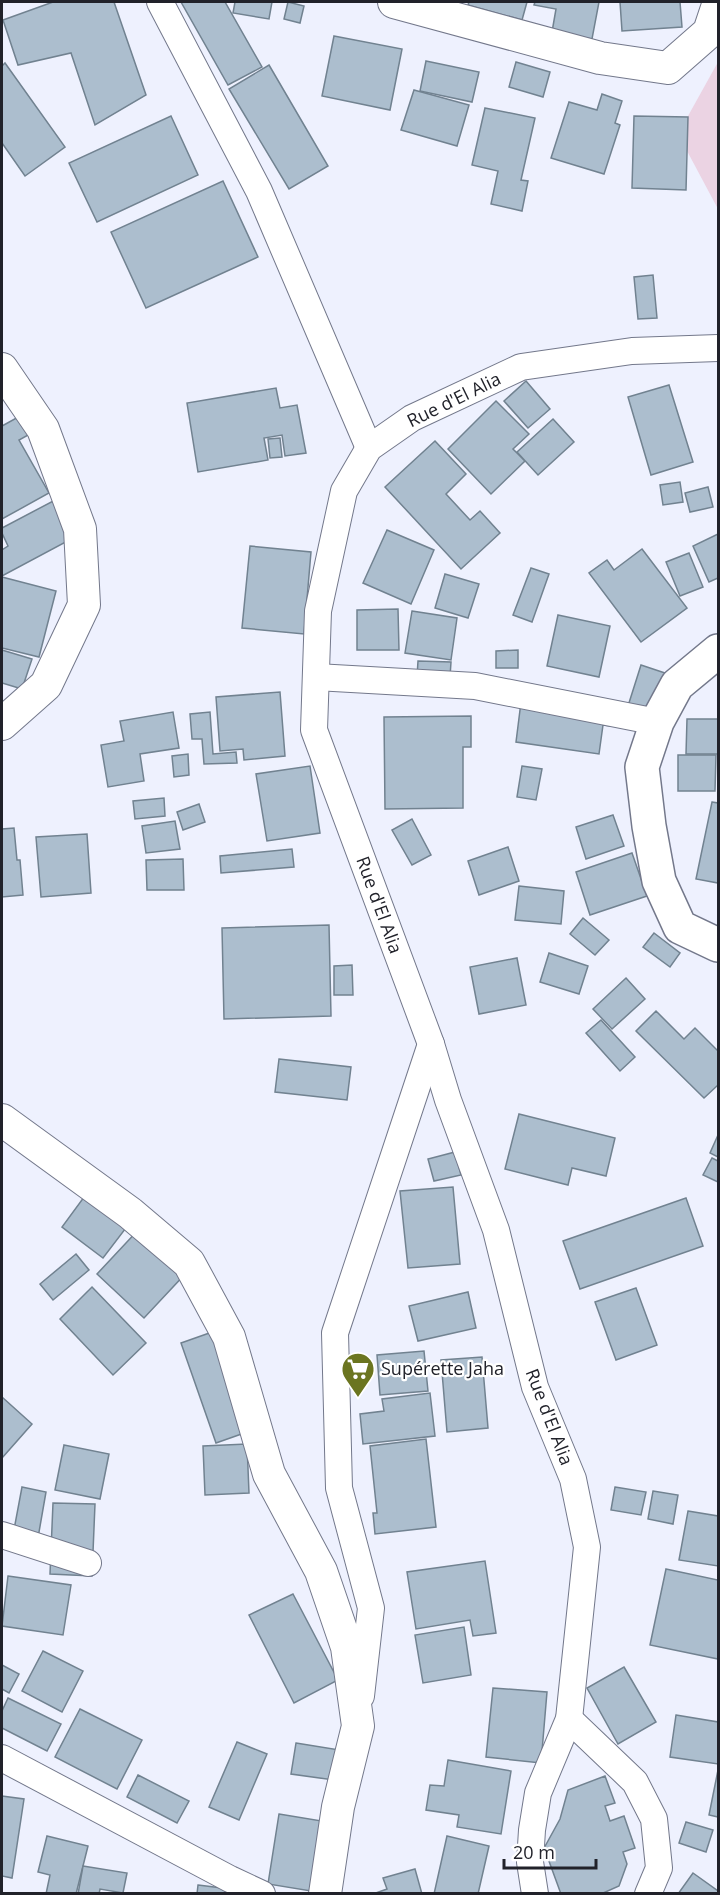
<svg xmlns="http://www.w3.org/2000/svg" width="720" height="1895" font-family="'Open Sans',sans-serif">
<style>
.green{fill:#ebd3e3}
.building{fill:#acbece;stroke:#718290;stroke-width:1.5}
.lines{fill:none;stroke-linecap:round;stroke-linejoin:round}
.minor-casing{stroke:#73788b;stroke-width:28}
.tertiary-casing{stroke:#73788b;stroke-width:34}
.secondary-casing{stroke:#73788b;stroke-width:36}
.minor{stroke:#fff;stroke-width:26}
.tertiary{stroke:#fff;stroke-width:32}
.secondary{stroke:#fff;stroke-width:33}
.labels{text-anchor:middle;stroke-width:4.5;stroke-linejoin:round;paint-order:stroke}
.street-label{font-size:18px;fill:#21222a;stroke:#fff}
.poi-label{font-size:18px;fill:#21222a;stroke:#fff;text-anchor:start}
</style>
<rect width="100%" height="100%" fill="#eef1fe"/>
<path class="green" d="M 718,62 L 718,209 L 678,134 Z"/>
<g class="building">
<path d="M 53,2 L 114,2 L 146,95 L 95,125 L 71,53 L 18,65 L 3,20 Z"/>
<path d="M 181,2 L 225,2 L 262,67 L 228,85 Z"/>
<path d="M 235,2 L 272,2 L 269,19 L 233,13 Z"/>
<path d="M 288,2 L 304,6 L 300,23 L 284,19 Z"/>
<path d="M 469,2 L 527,2 L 522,20 L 468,5 Z"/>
<path d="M 535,2 L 599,2 L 592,39 L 552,32 L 556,9 L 534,5 Z"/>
<path d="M 620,2 L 680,2 L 682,27 L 622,31 Z"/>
<path d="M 334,36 L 402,49 L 390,110 L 322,96 Z"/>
<path d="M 426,61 L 479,72 L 472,102 L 420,91 Z"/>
<path d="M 516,62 L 550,72 L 543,97 L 509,87 Z"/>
<path d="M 5,63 L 65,147 L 25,176 L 2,143 L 2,66 Z"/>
<path d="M 269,65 L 328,166 L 289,189 L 229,89 Z"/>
<path d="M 414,90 L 469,105 L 457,146 L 401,130 Z"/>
<path d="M 602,94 L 622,101 L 615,123 L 620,125 L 604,174 L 551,158 L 569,102 L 597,110 Z"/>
<path d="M 485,108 L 535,118 L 521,180 L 528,181 L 522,211 L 491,204 L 498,171 L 472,165 Z"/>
<path d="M 171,116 L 198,175 L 97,222 L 69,163 Z"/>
<path d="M 634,116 L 688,117 L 686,190 L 632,188 Z"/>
<path d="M 223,181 L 258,257 L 146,308 L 111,232 Z"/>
<path d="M 653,275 L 657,318 L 638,319 L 634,277 Z"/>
<path d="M 526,381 L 550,409 L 528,428 L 504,401 Z"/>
<path d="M 669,385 L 693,462 L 651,475 L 628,397 Z"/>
<path d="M 276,388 L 280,408 L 297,405 L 306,453 L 285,456 L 282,435 L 264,438 L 268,460 L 198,472 L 187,403 Z"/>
<path d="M 496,401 L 529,434 L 513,449 L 525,461 L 491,494 L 448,449 Z"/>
<path d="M 20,416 L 30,434 L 19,440 L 49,493 L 2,519 L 2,426 Z"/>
<path d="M 553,419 L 574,442 L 538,475 L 517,452 Z"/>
<path d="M 280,438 L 282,457 L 270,458 L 268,439 Z"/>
<path d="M 435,441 L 466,474 L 446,494 L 470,520 L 480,511 L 500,533 L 461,569 L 385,487 Z"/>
<path d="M 680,482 L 683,502 L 663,505 L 660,485 Z"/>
<path d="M 708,487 L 713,507 L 690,512 L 685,493 Z"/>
<path d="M 57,499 L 77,536 L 2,576 L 2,550 L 8,546 L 2,533 L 2,528 Z"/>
<path d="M 387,530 L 434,550 L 411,604 L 363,583 Z"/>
<path d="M 718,534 L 718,578 L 709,582 L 693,546 Z"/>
<path d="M 250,546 L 311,552 L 304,634 L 242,628 Z"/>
<path d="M 642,549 L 687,608 L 641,642 L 589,573 L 607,560 L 614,570 Z"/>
<path d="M 689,553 L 703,587 L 680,596 L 666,562 Z"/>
<path d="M 531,568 L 549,574 L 532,622 L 513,615 Z"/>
<path d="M 445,574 L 479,584 L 468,618 L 435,608 Z"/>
<path d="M 2,577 L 56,591 L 39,657 L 2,648 Z"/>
<path d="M 398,609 L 399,650 L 357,650 L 357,610 Z"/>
<path d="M 412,611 L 457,618 L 451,660 L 405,653 Z"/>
<path d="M 558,615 L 610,626 L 599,677 L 547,666 Z"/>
<path d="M 2,650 L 32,659 L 22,689 L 2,683 Z"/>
<path d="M 518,650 L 518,668 L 496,668 L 496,651 Z"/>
<path d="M 418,661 L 451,662 L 450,677 L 417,677 Z"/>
<path d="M 641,665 L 665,673 L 653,713 L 628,706 Z"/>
<path d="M 280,692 L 285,756 L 244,760 L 243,749 L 220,751 L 216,697 Z"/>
<path d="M 521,702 L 612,715 L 610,726 L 603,725 L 599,754 L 516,742 Z"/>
<path d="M 173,712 L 179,748 L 140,754 L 144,781 L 108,787 L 101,745 L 124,741 L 120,721 Z"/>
<path d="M 210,712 L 213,754 L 236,752 L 237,763 L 204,764 L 202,739 L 192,739 L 190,714 Z"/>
<path d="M 471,716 L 471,747 L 463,747 L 463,808 L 385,809 L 384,717 Z"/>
<path d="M 687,719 L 718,719 L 718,754 L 686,754 Z"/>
<path d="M 188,754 L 189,775 L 174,777 L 172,756 Z"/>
<path d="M 678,755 L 716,755 L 715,791 L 678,791 Z"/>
<path d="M 310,766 L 320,833 L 267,841 L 256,774 Z"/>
<path d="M 522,766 L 542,769 L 536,800 L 517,797 Z"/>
<path d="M 164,798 L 165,816 L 135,819 L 133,801 Z"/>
<path d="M 712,802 L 718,803 L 718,883 L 696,879 Z"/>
<path d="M 199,804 L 205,822 L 183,830 L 177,812 Z"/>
<path d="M 613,815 L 624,846 L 586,859 L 576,827 Z"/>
<path d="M 412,819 L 431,855 L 412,865 L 392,830 Z"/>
<path d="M 175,821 L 180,849 L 146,853 L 142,826 Z"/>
<path d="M 14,828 L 17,860 L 20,860 L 23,895 L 2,897 L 2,829 Z"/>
<path d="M 87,834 L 91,893 L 41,897 L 36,837 Z"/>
<path d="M 508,847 L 519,881 L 479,895 L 468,861 Z"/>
<path d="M 292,849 L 294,867 L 221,873 L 220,856 Z"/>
<path d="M 632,853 L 647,896 L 590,915 L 576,872 Z"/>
<path d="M 183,859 L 184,890 L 147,890 L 146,860 Z"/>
<path d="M 519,886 L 564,891 L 561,924 L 515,920 Z"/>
<path d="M 583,918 L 609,940 L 595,955 L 570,934 Z"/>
<path d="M 329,925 L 331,1016 L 224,1019 L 222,928 Z"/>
<path d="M 654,933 L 680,953 L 670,967 L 643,947 Z"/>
<path d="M 549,953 L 588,966 L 579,994 L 540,982 Z"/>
<path d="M 517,958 L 526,1005 L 479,1014 L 470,967 Z"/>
<path d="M 352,965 L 353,995 L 334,995 L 334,966 Z"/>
<path d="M 626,978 L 645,999 L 612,1029 L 593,1009 Z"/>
<path d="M 656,1011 L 684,1039 L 695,1028 L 718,1051 L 718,1085 L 704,1098 L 636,1031 Z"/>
<path d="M 601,1020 L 635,1057 L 620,1071 L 586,1033 Z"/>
<path d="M 279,1059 L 351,1067 L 347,1100 L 275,1092 Z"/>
<path d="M 519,1114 L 615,1138 L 606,1176 L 572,1168 L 568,1185 L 505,1169 Z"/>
<path d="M 718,1135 L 718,1157 L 710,1153 Z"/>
<path d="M 455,1152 L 461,1175 L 434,1181 L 428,1159 Z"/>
<path d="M 712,1158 L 718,1161 L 718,1182 L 703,1175 Z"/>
<path d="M 453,1187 L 460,1264 L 408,1268 L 400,1191 Z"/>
<path d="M 87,1193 L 129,1224 L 103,1258 L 62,1227 Z"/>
<path d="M 686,1198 L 703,1246 L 580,1289 L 563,1241 Z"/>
<path d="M 140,1228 L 187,1272 L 144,1318 L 97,1274 Z"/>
<path d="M 76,1254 L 89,1270 L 53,1300 L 40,1284 Z"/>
<path d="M 92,1287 L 146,1343 L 113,1375 L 60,1319 Z"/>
<path d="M 636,1288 L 657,1345 L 616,1360 L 595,1302 Z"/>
<path d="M 468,1292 L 476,1328 L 418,1341 L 409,1306 Z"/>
<path d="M 215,1331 L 250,1431 L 216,1443 L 181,1343 Z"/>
<path d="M 424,1351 L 428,1391 L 380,1395 L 377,1355 Z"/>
<path d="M 482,1357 L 488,1428 L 447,1432 L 441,1360 Z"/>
<path d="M 430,1393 L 435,1436 L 363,1444 L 360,1414 L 384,1411 L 382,1399 Z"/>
<path d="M 2,1397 L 32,1424 L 2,1458 Z"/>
<path d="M 426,1439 L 436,1527 L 375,1534 L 373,1513 L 377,1513 L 370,1446 Z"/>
<path d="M 247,1444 L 249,1493 L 205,1495 L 203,1446 Z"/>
<path d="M 64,1445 L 109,1454 L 100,1499 L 55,1490 Z"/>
<path d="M 22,1487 L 46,1492 L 35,1555 L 10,1551 Z"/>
<path d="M 615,1487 L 646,1492 L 641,1515 L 611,1510 Z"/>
<path d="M 653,1491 L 678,1495 L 673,1524 L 648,1519 Z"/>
<path d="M 53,1503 L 95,1504 L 92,1576 L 50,1574 Z"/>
<path d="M 688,1511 L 718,1516 L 718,1566 L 679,1560 Z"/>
<path d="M 485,1561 L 496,1633 L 473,1636 L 470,1620 L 416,1629 L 407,1572 Z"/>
<path d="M 666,1569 L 718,1580 L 718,1659 L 650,1645 Z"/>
<path d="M 8,1576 L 71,1585 L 63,1635 L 2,1626 Z"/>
<path d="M 293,1594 L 338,1680 L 294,1703 L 249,1615 Z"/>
<path d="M 464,1627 L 471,1675 L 423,1683 L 415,1635 Z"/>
<path d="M 43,1651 L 83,1671 L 62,1712 L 22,1691 Z"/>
<path d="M 2,1665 L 19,1674 L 9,1693 L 2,1689 Z"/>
<path d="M 624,1667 L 656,1722 L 618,1744 L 587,1688 Z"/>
<path d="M 493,1688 L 547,1692 L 541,1763 L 486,1757 Z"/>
<path d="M 8,1698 L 61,1724 L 47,1751 L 2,1728 L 2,1711 Z"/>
<path d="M 80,1709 L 142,1740 L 117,1789 L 55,1757 Z"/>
<path d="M 676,1715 L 718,1722 L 718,1764 L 670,1757 Z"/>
<path d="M 237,1742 L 267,1754 L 239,1820 L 209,1807 Z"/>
<path d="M 296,1743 L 346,1751 L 341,1781 L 291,1774 Z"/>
<path d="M 448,1760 L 511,1771 L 501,1834 L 457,1827 L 459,1815 L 426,1810 L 430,1785 L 444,1786 Z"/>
<path d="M 718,1770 L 718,1817 L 709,1815 Z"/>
<path d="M 138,1775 L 189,1801 L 177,1823 L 127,1797 Z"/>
<path d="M 605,1776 L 615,1803 L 605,1806 L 610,1821 L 624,1816 L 635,1848 L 623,1852 L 627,1864 L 619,1886 L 601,1894 L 561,1894 L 546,1853 L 543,1850 L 560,1819 L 568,1790 Z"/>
<path d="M 2,1796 L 24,1799 L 12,1878 L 2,1876 Z"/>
<path d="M 279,1814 L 328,1822 L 317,1892 L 268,1884 Z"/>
<path d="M 686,1822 L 713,1830 L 706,1852 L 679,1843 Z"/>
<path d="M 47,1836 L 88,1846 L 76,1894 L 46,1894 L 50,1875 L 38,1872 Z"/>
<path d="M 447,1836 L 489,1846 L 478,1894 L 434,1894 Z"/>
<path d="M 83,1866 L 127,1873 L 123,1893 L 100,1889 L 99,1894 L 78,1894 Z"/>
<path d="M 415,1869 L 422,1894 L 373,1894 L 387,1889 L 383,1878 Z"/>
<path d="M 693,1873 L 718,1891 L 718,1894 L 678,1894 Z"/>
<path d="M 198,1885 L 230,1889 L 229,1894 L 197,1894 Z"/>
</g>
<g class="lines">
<defs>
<g id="minor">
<path d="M 160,2 L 259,191 L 369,448"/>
<path d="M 316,677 L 475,686 L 657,722"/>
<path d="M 2,1535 L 88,1563"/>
<path d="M 361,1696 L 371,1608 L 339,1488 L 335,1333 L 431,1044"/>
<path d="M 569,1719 L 635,1782 L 654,1819 L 659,1868 L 648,1894"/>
<path d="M 2,1758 L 230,1879 L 262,1894"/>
<path d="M 535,1894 L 530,1862 L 532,1830 L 538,1793 L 569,1719 L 587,1547 L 573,1479 L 535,1387 L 496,1230 L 448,1100 L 431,1044 L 314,730 L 318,611 L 344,491 L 369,448 L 412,418 L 521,367 L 632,351 L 718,348"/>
</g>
<g id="tertiary">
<path d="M 394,2 L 600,58 L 668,68 L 709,32 L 718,5"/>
<path d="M 2,369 L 43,429 L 80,529 L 84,605 L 46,685 L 2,724"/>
<path d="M 2,1120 L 130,1213 L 189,1263 L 229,1337 L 269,1474 L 321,1571 L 347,1647 L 358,1726 L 338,1807 L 325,1894"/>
</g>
<path id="secondary" d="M 718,651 L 677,685 L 657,722 L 642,767 L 649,826 L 659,881 L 680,927 L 718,945"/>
</defs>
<use href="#minor" class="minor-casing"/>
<use href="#tertiary" class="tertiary-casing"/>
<use href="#secondary" class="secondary-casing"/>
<use href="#minor" class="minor"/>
<use href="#tertiary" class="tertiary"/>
<use href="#secondary" class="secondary"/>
</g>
<defs>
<symbol id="supermarket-pin" viewBox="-11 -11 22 30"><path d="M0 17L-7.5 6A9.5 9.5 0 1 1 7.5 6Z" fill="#6b7520" stroke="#fff"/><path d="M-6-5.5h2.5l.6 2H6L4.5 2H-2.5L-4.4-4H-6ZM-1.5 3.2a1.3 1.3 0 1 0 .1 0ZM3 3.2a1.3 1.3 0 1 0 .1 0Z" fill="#fff"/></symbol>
</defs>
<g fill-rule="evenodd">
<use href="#supermarket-pin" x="339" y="1350" width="38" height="52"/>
</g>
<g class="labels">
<g class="street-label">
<text transform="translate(454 400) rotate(-26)" y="6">Rue d'El Alia</text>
<text transform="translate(379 905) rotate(70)" y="6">Rue d'El Alia</text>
<text transform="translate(549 1417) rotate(69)" y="6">Rue d'El Alia</text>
</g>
<g class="poi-label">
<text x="381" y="1375">Supérette Jaha</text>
</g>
</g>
<rect width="720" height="1895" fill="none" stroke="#21222a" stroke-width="6"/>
<path d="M504 1859v9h92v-9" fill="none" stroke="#21222a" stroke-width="3"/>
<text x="513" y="1859" font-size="18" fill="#21222a" stroke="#ffffff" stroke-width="4.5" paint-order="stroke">20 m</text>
</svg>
